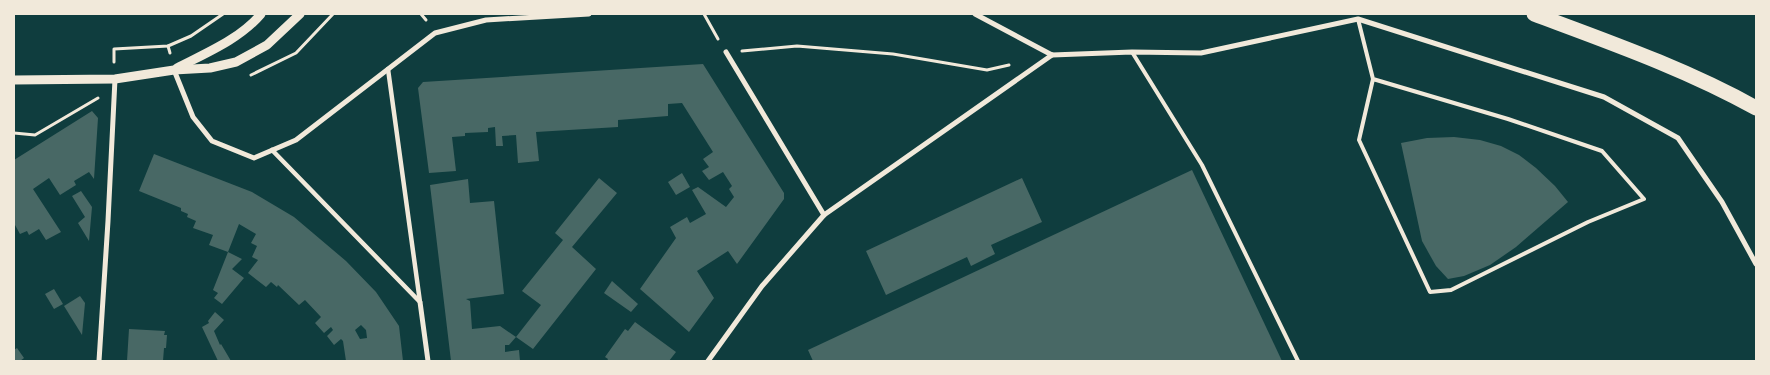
<svg xmlns="http://www.w3.org/2000/svg" width="1770" height="375" font-family="'PT Sans Narrow',sans-serif">
<style>
.building{fill:#486865;fill-rule:evenodd}
.lines{fill:none;stroke-linecap:round;stroke-linejoin:round}
.path{stroke:#f1e9da;stroke-width:3}
.service{stroke:#f1e9da;stroke-width:4}
.pedestrian{stroke:#f1e9da;stroke-width:4.5}
.minor{stroke:#f1e9da;stroke-width:5}
.tertiary{stroke:#f1e9da;stroke-width:9}
.motorway{stroke:#f1e9da;stroke-width:15}
</style>
<rect width="100%" height="100%" fill="#0f3d3e"/>
<g class="building">
<path d="M 703,64 L 784,193 L 784,199 L 737,264 L 728,251 L 697,271 L 714,298 L 689,332 L 640,289 L 676,238 L 670,227 L 687,217 L 690,223 L 706,214 L 692,190 L 698,187 L 726,207 L 734,197 L 729,189 L 732,186 L 723,172 L 709,180 L 702,171 L 709,167 L 703,159 L 713,152 L 682,103 L 668,104 L 668,116 L 618,120 L 618,127 L 536,132 L 539,161 L 518,163 L 516,135 L 502,136 L 503,146 L 496,146 L 495,127 L 488,128 L 488,132 L 465,133 L 465,136 L 452,137 L 456,171 L 429,173 L 418,88 L 423,82 Z"/>
<path d="M 92,111 L 98,118 L 94,179 L 89,172 L 74,181 L 76,185 L 60,195 L 49,178 L 33,189 L 61,232 L 46,240 L 39,229 L 29,235 L 27,231 L 20,234 L 15,225 L 14,226 L 14,160 Z"/>
<path d="M 1454,137 L 1480,140 L 1501,146 L 1519,155 L 1536,168 L 1555,186 L 1568,202 L 1516,247 L 1490,265 L 1464,276 L 1448,279 L 1436,266 L 1422,241 L 1401,143 L 1427,138 Z"/>
<path d="M 154,154 L 252,192 L 294,217 L 346,261 L 376,292 L 399,326 L 403,361 L 346,361 L 343,341 L 341,339 L 334,345 L 327,336 L 333,330 L 331,327 L 324,333 L 315,323 L 321,317 L 305,300 L 299,305 L 278,285 L 277,287 L 271,282 L 266,287 L 248,273 L 258,260 L 252,257 L 257,246 L 251,243 L 256,234 L 239,224 L 228,252 L 242,259 L 232,269 L 244,278 L 222,304 L 214,298 L 218,293 L 213,290 L 228,252 L 209,245 L 213,235 L 193,228 L 196,221 L 187,217 L 188,214 L 181,211 L 181,208 L 139,191 ZM 361,325 L 366,330 L 367,338 L 360,339 L 355,330 Z"/>
<path d="M 1192,170 L 1282,361 L 813,361 L 808,350 Z"/>
<path d="M 682,173 L 690,187 L 676,195 L 668,182 Z"/>
<path d="M 599,178 L 617,193 L 572,247 L 596,269 L 533,349 L 516,337 L 541,305 L 522,291 L 563,240 L 555,233 Z"/>
<path d="M 1022,178 L 1042,222 L 991,245 L 995,254 L 971,266 L 967,257 L 886,295 L 866,251 Z"/>
<path d="M 468,179 L 470,203 L 494,201 L 504,294 L 466,299 L 470,301 L 472,329 L 500,326 L 516,337 L 509,345 L 505,345 L 505,352 L 519,350 L 520,361 L 451,361 L 430,185 Z"/>
<path d="M 81,191 L 92,207 L 89,241 L 78,223 L 85,217 L 72,196 Z"/>
<path d="M 612,281 L 638,304 L 631,312 L 604,293 Z"/>
<path d="M 54,289 L 63,304 L 54,309 L 45,294 Z"/>
<path d="M 80,296 L 85,303 L 82,335 L 64,306 Z"/>
<path d="M 215,312 L 224,320 L 214,331 L 220,345 L 221,344 L 231,361 L 218,361 L 202,327 L 209,323 L 208,321 Z"/>
<path d="M 635,322 L 676,352 L 669,361 L 607,361 L 608,359 L 605,357 L 625,329 L 628,331 Z"/>
<path d="M 129,329 L 165,331 L 164,335 L 167,335 L 166,348 L 164,348 L 163,361 L 127,361 Z"/>
<path d="M 17,348 L 24,358 L 20,361 L 14,361 L 14,350 Z"/>
</g>
<g class="lines">
<g class="path">
<path d="M 421,14 L 426,20"/>
<path d="M 704,14 L 718,39"/>
<path d="M 168,46 L 170,53"/>
<path d="M 742,51 L 797,46 L 893,54 L 987,70 L 1009,65"/>
<path d="M 114,62 L 114,49 L 168,46 L 191,36 L 223,14"/>
<path d="M 251,75 L 296,53 L 333,14"/>
<path d="M 14,133 L 35,135 L 98,98"/>
</g>
<g class="service">
<path d="M 1358,19 L 1373,79 L 1359,140 L 1430,292 L 1451,290 L 1588,222 L 1644,199 L 1602,151 L 1508,119 L 1373,79"/>
<path d="M 1132,52 L 1202,165 L 1298,361"/>
</g>
<g class="pedestrian">
<path d="M 388,69 L 420,302"/>
<path d="M 272,150 L 419,301"/>
</g>
<g class="minor">
<path d="M 975,14 L 1052,55 L 1132,52 L 1201,53 L 1358,19 L 1604,97 L 1678,138 L 1722,202 L 1756,264"/>
<path d="M 726,52 L 824,215"/>
<path d="M 174,70 L 193,117 L 212,141 L 254,158 L 296,140 L 435,33 L 486,20 L 589,14"/>
<path d="M 420,302 L 428,361"/>
<path d="M 99,361 L 108,221 L 115,79"/>
<path d="M 708,361 L 762,286 L 824,215 L 1052,55"/>
</g>
<g class="tertiary">
<path d="M 177,68 C 206,53 240,39 261,14"/>
<path d="M 14,80 L 115,79 L 174,70 L 210,68 L 236,62 L 267,45 L 300,14"/>
</g>
<path class="motorway" d="M 1534,14 C 1609,42 1686,69 1756,108"/>
</g>
<rect width="1770" height="375" fill="none" stroke="#f1e9da" stroke-width="30"/>
</svg>
